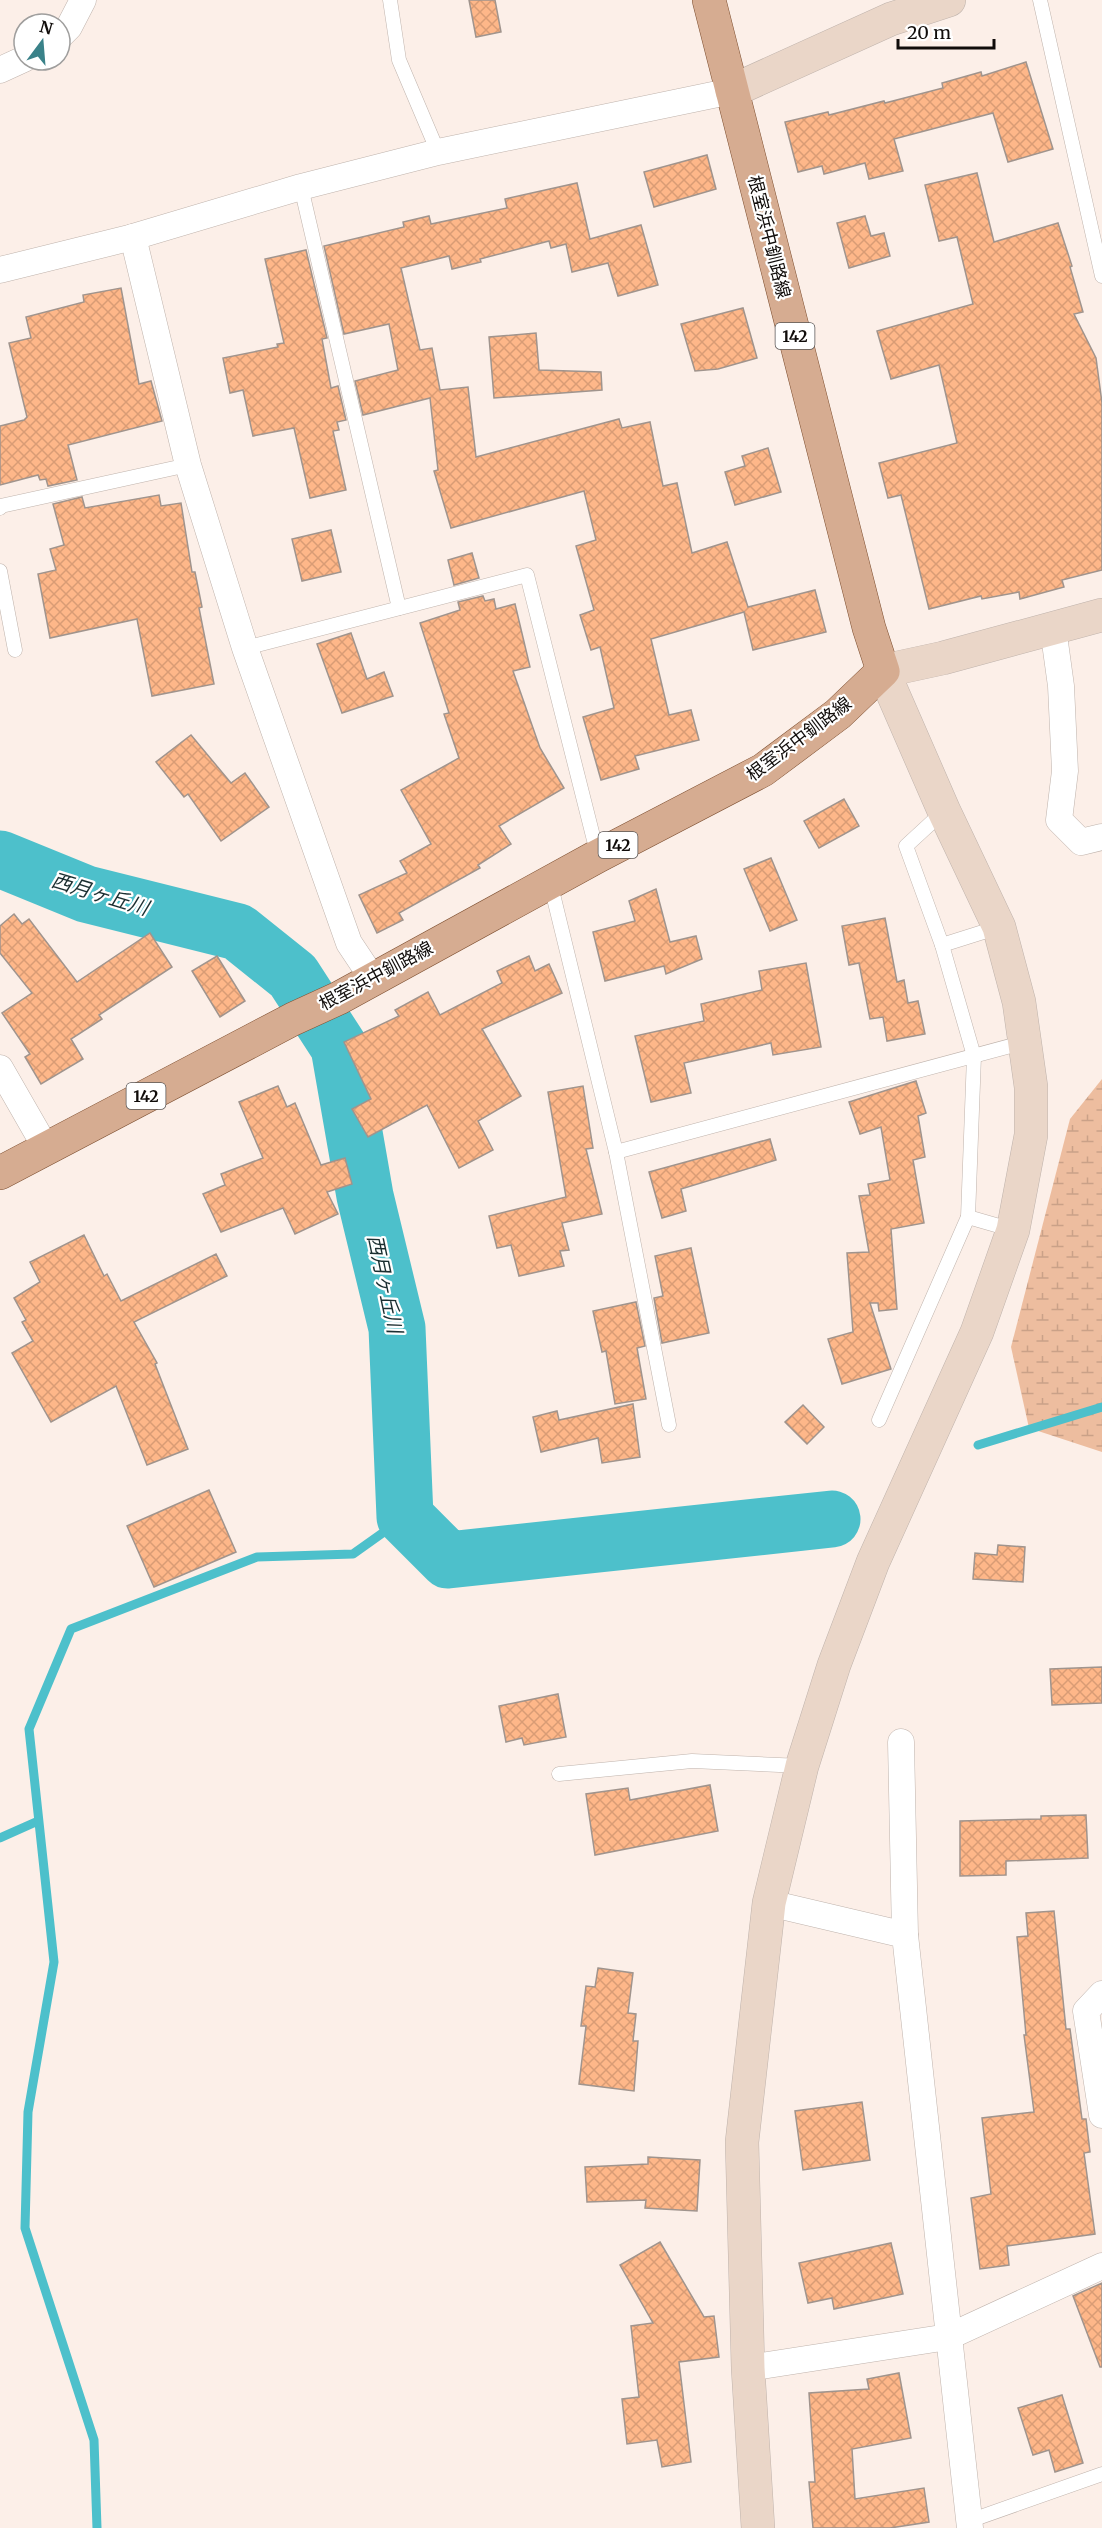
<svg xmlns="http://www.w3.org/2000/svg" width="1102" height="2528" font-family="Merriweather,'Noto Sans JP',serif">
<style>
.wetland{fill:url(#wetland-marsh)}
.lines{fill:none;stroke-linecap:round;stroke-linejoin:round}
.stream{stroke:#4dc0cb;stroke-width:9}
.river{stroke:#4dc0cb;stroke-width:57}
.building{fill:url(#building-cross-hatch);stroke:#a0948d;stroke-width:1.5}
.lane-casing{stroke:#bfb3ac;stroke-width:15}
.street-casing{stroke:#bfb3ac;stroke-width:27}
.secondary-casing{stroke:#bfb3ac;stroke-width:34}
.primary-casing{stroke:#7e5032;stroke-width:34}
.lane{stroke:#fff;stroke-width:14}
.street{stroke:#fff;stroke-width:26}
.secondary{stroke:#ead6c8;stroke-width:33}
.primary{stroke:#d6ac91;stroke-width:33}
.labels{text-anchor:middle;stroke-width:4.5;stroke-linejoin:round;paint-order:stroke}
.shield{fill:#fff;stroke:#585554;stroke-width:1.5}
.shield-label{font-size:16px;font-weight:bold;fill:#100c0a}
.street-label{font-size:18px;fill:#100c0a;stroke:#fff}
.water-label{font-size:20px;font-style:italic;fill:#1b2f31;stroke:#fff}
</style>
<defs>
<pattern id="wetland-marsh" width="20" height="14" patternUnits="userSpaceOnUse" patternTransform="scale(1.5)"><rect width="20" height="14" fill="#edbd9f"/><path d="M1 5h8M5 5V1M11 12h8M15 12V8" fill="none" stroke="#caa188"/></pattern>
<pattern id="building-cross-hatch" width="8" height="8" patternUnits="userSpaceOnUse" patternTransform="scale(1.5)"><rect width="8" height="8" fill="#feb789"/><path d="M0 0l8 8M0 8l8-8" fill="none" stroke="#d99c75"/></pattern>
</defs>
<rect width="100%" height="100%" fill="#fcefe8"/>
<path class="wetland" d="M 1102,1079 L 1102,1452 L 1029,1428 L 1011,1347 L 1070,1119 Z"/>
<g class="lines">
<g class="stream">
<path d="M 978,1445 L 1102,1407"/>
<path d="M 0,1838 L 38,1821"/>
<path d="M 97,2528 L 94,2440 L 25,2228 L 28,2112 L 54,1962 L 29,1729 L 71,1629 L 257,1557 L 353,1554 L 405,1517"/>
</g>
<path class="river" d="M 0,859 L 86,894 L 238,932 L 293,976 L 339,1047 L 365,1196 L 397,1328 L 405,1517 L 448,1560 L 832,1519"/>
</g>
<g class="building">
<path d="M 469,0 L 495,0 L 501,32 L 476,37 Z"/>
<path d="M 1026,62 L 1053,149 L 1008,162 L 993,113 L 894,139 L 903,171 L 869,179 L 865,163 L 824,174 L 822,166 L 798,172 L 785,122 L 828,112 L 829,115 L 884,101 L 885,103 L 943,88 L 942,83 L 981,72 L 982,76 Z"/>
<path d="M 707,155 L 716,189 L 654,207 L 644,172 Z"/>
<path d="M 977,173 L 994,242 L 1058,223 L 1072,266 L 1070,267 L 1083,312 L 1074,314 L 1096,358 L 1102,403 L 1102,570 L 1062,580 L 1064,587 L 1020,599 L 1019,592 L 982,599 L 981,596 L 929,609 L 901,495 L 888,498 L 879,463 L 957,443 L 939,365 L 891,379 L 877,331 L 973,304 L 957,237 L 939,241 L 925,185 Z"/>
<path d="M 577,183 L 590,239 L 641,225 L 658,285 L 618,296 L 608,263 L 572,272 L 566,244 L 551,248 L 549,241 L 480,259 L 481,262 L 452,269 L 449,256 L 401,268 L 420,350 L 432,348 L 440,390 L 468,387 L 476,457 L 619,419 L 622,428 L 650,422 L 663,486 L 677,483 L 692,553 L 727,542 L 748,607 L 815,590 L 826,632 L 753,650 L 744,612 L 651,639 L 669,715 L 691,710 L 699,740 L 635,756 L 639,769 L 601,780 L 583,717 L 614,708 L 600,647 L 591,650 L 580,615 L 594,610 L 576,546 L 596,540 L 584,491 L 451,528 L 434,471 L 438,470 L 430,398 L 363,415 L 355,381 L 398,370 L 389,324 L 344,334 L 324,246 L 404,227 L 403,222 L 429,216 L 431,224 L 507,208 L 505,199 Z"/>
<path d="M 865,216 L 871,236 L 884,233 L 890,256 L 849,268 L 837,223 Z"/>
<path d="M 306,250 L 327,338 L 322,339 L 331,388 L 338,386 L 346,420 L 337,422 L 339,430 L 333,431 L 346,490 L 310,498 L 294,428 L 253,436 L 243,390 L 230,393 L 223,358 L 278,347 L 277,344 L 284,343 L 265,259 Z"/>
<path d="M 121,288 L 139,384 L 151,381 L 162,421 L 68,445 L 77,480 L 48,486 L 46,479 L 40,480 L 38,475 L 0,485 L 0,426 L 24,420 L 27,417 L 9,343 L 31,338 L 26,317 L 84,302 L 83,295 Z"/>
<path d="M 743,308 L 757,358 L 718,369 L 695,371 L 681,324 Z"/>
<path d="M 536,333 L 539,370 L 601,372 L 602,390 L 494,398 L 489,337 Z"/>
<path d="M 768,448 L 781,492 L 735,505 L 725,472 L 745,466 L 742,456 Z"/>
<path d="M 159,495 L 161,506 L 181,503 L 192,572 L 195,572 L 202,607 L 199,608 L 214,684 L 152,696 L 137,619 L 50,638 L 38,574 L 56,570 L 50,549 L 64,545 L 53,504 L 82,497 L 85,508 Z"/>
<path d="M 331,530 L 341,572 L 302,581 L 292,539 Z"/>
<path d="M 472,553 L 479,578 L 454,585 L 448,560 Z"/>
<path d="M 483,596 L 485,601 L 494,599 L 496,609 L 515,604 L 530,667 L 513,671 L 540,748 L 564,788 L 499,826 L 511,844 L 478,865 L 480,868 L 399,913 L 403,920 L 377,933 L 359,895 L 407,873 L 400,861 L 431,844 L 401,790 L 459,758 L 444,714 L 449,713 L 420,623 L 460,610 L 458,602 Z"/>
<path d="M 351,633 L 367,679 L 384,672 L 393,696 L 342,713 L 317,644 Z"/>
<path d="M 191,735 L 231,783 L 245,773 L 269,807 L 221,841 L 188,794 L 184,797 L 156,762 Z"/>
<path d="M 844,799 L 859,826 L 819,848 L 804,821 Z"/>
<path d="M 771,858 L 797,920 L 770,931 L 744,869 Z"/>
<path d="M 656,889 L 670,942 L 696,936 L 702,959 L 666,974 L 664,966 L 605,981 L 593,932 L 635,921 L 629,901 Z"/>
<path d="M 14,914 L 22,924 L 29,919 L 77,982 L 150,933 L 172,967 L 99,1015 L 102,1019 L 71,1039 L 83,1059 L 41,1084 L 25,1057 L 30,1054 L 2,1013 L 32,993 L 0,953 L 0,926 Z"/>
<path d="M 885,918 L 897,982 L 904,980 L 908,1003 L 918,1001 L 925,1034 L 887,1041 L 883,1017 L 870,1019 L 859,963 L 849,965 L 842,926 Z"/>
<path d="M 217,956 L 245,1001 L 220,1017 L 192,971 Z"/>
<path d="M 529,956 L 535,971 L 549,964 L 562,993 L 482,1029 L 521,1096 L 478,1121 L 493,1150 L 459,1168 L 427,1105 L 368,1137 L 352,1109 L 371,1099 L 344,1042 L 399,1016 L 395,1010 L 428,992 L 440,1015 L 502,983 L 497,971 Z"/>
<path d="M 806,963 L 821,1047 L 773,1055 L 771,1043 L 684,1063 L 691,1093 L 651,1102 L 635,1036 L 704,1021 L 701,1004 L 762,990 L 759,971 Z"/>
<path d="M 916,1081 L 926,1113 L 918,1116 L 925,1157 L 913,1160 L 924,1223 L 891,1229 L 897,1309 L 879,1311 L 878,1303 L 870,1303 L 891,1369 L 842,1384 L 828,1339 L 853,1332 L 847,1253 L 869,1252 L 859,1196 L 870,1195 L 868,1184 L 890,1180 L 881,1127 L 860,1134 L 849,1102 Z"/>
<path d="M 278,1086 L 287,1107 L 295,1103 L 321,1165 L 345,1158 L 352,1184 L 327,1192 L 338,1214 L 295,1234 L 283,1208 L 221,1232 L 203,1194 L 225,1185 L 221,1174 L 263,1158 L 239,1102 Z"/>
<path d="M 583,1086 L 593,1148 L 586,1149 L 602,1214 L 562,1223 L 569,1250 L 560,1251 L 564,1266 L 519,1276 L 511,1245 L 497,1248 L 489,1216 L 566,1197 L 548,1092 Z"/>
<path d="M 770,1139 L 776,1160 L 681,1189 L 686,1211 L 662,1218 L 649,1172 Z"/>
<path d="M 84,1235 L 104,1276 L 107,1274 L 121,1301 L 216,1254 L 227,1276 L 134,1322 L 157,1363 L 155,1364 L 188,1449 L 147,1465 L 116,1386 L 51,1422 L 12,1353 L 33,1341 L 22,1322 L 26,1320 L 14,1298 L 40,1282 L 30,1262 Z"/>
<path d="M 691,1248 L 709,1333 L 662,1343 L 654,1298 L 663,1296 L 655,1256 Z"/>
<path d="M 636,1302 L 645,1346 L 637,1348 L 646,1399 L 615,1404 L 606,1351 L 602,1352 L 593,1311 Z"/>
<path d="M 633,1404 L 640,1457 L 602,1463 L 598,1438 L 541,1452 L 533,1417 L 557,1411 L 559,1420 Z"/>
<path d="M 803,1405 L 824,1427 L 807,1444 L 785,1422 Z"/>
<path d="M 209,1490 L 236,1552 L 154,1587 L 127,1526 Z"/>
<path d="M 998,1545 L 1025,1547 L 1023,1582 L 973,1579 L 975,1553 L 997,1555 Z"/>
<path d="M 1102,1667 L 1102,1703 L 1052,1705 L 1050,1669 Z"/>
<path d="M 558,1694 L 566,1737 L 524,1745 L 522,1738 L 506,1742 L 499,1706 Z"/>
<path d="M 710,1785 L 718,1831 L 595,1855 L 586,1794 L 628,1788 L 630,1800 Z"/>
<path d="M 1086,1815 L 1088,1858 L 1006,1861 L 1006,1875 L 960,1876 L 960,1821 L 1041,1819 L 1041,1816 Z"/>
<path d="M 1054,1911 L 1066,2029 L 1070,2029 L 1082,2119 L 1086,2119 L 1090,2152 L 1084,2153 L 1095,2234 L 1007,2246 L 1009,2265 L 980,2269 L 971,2198 L 991,2194 L 982,2118 L 1034,2112 L 1024,2035 L 1026,2035 L 1017,1937 L 1028,1936 L 1026,1913 Z"/>
<path d="M 598,1968 L 633,1973 L 628,2013 L 636,2014 L 633,2041 L 638,2041 L 634,2091 L 579,2084 L 586,2026 L 581,2026 L 586,1986 L 595,1987 Z"/>
<path d="M 862,2102 L 870,2160 L 803,2170 L 795,2111 Z"/>
<path d="M 648,2157 L 700,2160 L 697,2211 L 645,2208 L 646,2200 L 587,2202 L 585,2167 L 648,2164 Z"/>
<path d="M 660,2242 L 704,2317 L 714,2316 L 719,2357 L 679,2362 L 691,2462 L 662,2467 L 657,2440 L 627,2444 L 622,2399 L 639,2397 L 631,2326 L 653,2323 L 620,2265 Z"/>
<path d="M 891,2243 L 903,2294 L 834,2309 L 832,2298 L 808,2303 L 799,2263 Z"/>
<path d="M 1102,2283 L 1102,2367 L 1100,2367 L 1073,2296 Z"/>
<path d="M 899,2373 L 911,2438 L 852,2449 L 855,2499 L 924,2488 L 929,2522 L 890,2528 L 813,2528 L 809,2482 L 815,2482 L 809,2393 L 869,2389 L 867,2379 Z"/>
<path d="M 1062,2395 L 1083,2463 L 1055,2472 L 1049,2450 L 1033,2455 L 1018,2408 Z"/>
</g>
<g class="lines">
<defs>
<g id="lane">
<path d="M 390,0 L 399,60 L 438,152"/>
<path d="M 1040,0 L 1102,276"/>
<path d="M 301,187 L 399,608"/>
<path d="M 0,508 L 1,506 L 188,465"/>
<path d="M 0,571 L 15,650"/>
<path d="M 245,648 L 527,575 L 598,856"/>
<path d="M 550,882 L 616,1152 L 669,1425"/>
<path d="M 942,945 L 999,927"/>
<path d="M 616,1152 L 1025,1042"/>
<path d="M 968,1217 L 1013,1230"/>
<path d="M 879,1420 L 968,1217 L 974,1056 L 942,945 L 906,846 L 944,811"/>
<path d="M 559,1774 L 692,1761 L 802,1766"/>
<path d="M 969,2521 L 1102,2474"/>
</g>
<g id="street">
<path d="M 60,36 L 69,27 L 83,0"/>
<path d="M 0,70 L 24,59"/>
<path d="M 133,237 L 188,465 L 245,648 L 349,943 L 373,979"/>
<path d="M 0,270 L 133,237 L 301,187 L 438,152 L 732,91"/>
<path d="M 1053,628 L 1061,686 L 1065,771 L 1059,820 L 1081,842 L 1102,837"/>
<path d="M 0,1068 L 46,1148"/>
<path d="M 901,1742 L 905,1935"/>
<path d="M 769,1903 L 905,1935 L 970,2528"/>
<path d="M 1102,1994 L 1086,2011 L 1102,2115"/>
<path d="M 748,2368 L 948,2337 L 1102,2266"/>
</g>
<g id="secondary">
<path d="M 732,91 L 891,19 L 949,0"/>
<path d="M 758,2528 L 748,2368 L 742,2142 L 769,1903 L 802,1766 L 834,1665 L 873,1562 L 977,1332 L 1013,1230 L 1031,1135 L 1031,1087 L 1019,1002 L 999,927 L 944,811 L 883,671 L 943,658 L 1102,615"/>
</g>
<path id="primary" d="M 0,1173 L 293,1019 L 339,998 L 598,856 L 763,770 L 838,714 L 883,671 L 869,628 L 709,0"/>
</defs>
<use href="#lane" class="lane-casing"/>
<use href="#street" class="street-casing"/>
<use href="#secondary" class="secondary-casing"/>
<use href="#primary" class="primary-casing"/>
<use href="#lane" class="lane"/>
<use href="#street" class="street"/>
<use href="#secondary" class="secondary"/>
<use href="#primary" class="primary"/>
</g>
<g class="labels">
<g class="shield">
<rect x="775.5" y="323" width="39" height="26" rx="4.5"/>
<rect x="598.5" y="832" width="39" height="26" rx="4.5"/>
<rect x="126.5" y="1083" width="39" height="26" rx="4.5"/>
</g>
<g class="shield-label">
<text x="795" y="342">142</text>
<text x="618" y="851">142</text>
<text x="146" y="1102">142</text>
</g>
<g class="street-label">
<text transform="translate(769 237) rotate(76)" y="6">根室浜中釧路線</text>
<text transform="translate(799 739) rotate(-37)" y="6">根室浜中釧路線</text>
<text transform="translate(376 976) rotate(-28)" y="6">根室浜中釧路線</text>
</g>
<g class="water-label">
<text transform="translate(100 894) rotate(17)" y="7">西月ヶ丘川</text>
<text transform="translate(385 1284) rotate(78)" y="7">西月ヶ丘川</text>
</g>
</g>
<g transform="translate(42 42) rotate(16)"><circle r="28" fill="#ffffff" stroke="#9f9e9d" stroke-width="1.5"/>
<path d="M0-4.5L10 22L0 15L-10 22Z" fill="#3a8289"/>
<text y="-9" font-size="16" font-weight="bold" text-anchor="middle" fill="#100c0a">N</text>
</g>
<path d="M898 39v9h96v-9" fill="none" stroke="#100c0a" stroke-width="3"/>
<text x="907" y="39" font-size="18" fill="#100c0a" stroke="#ffffff" stroke-width="4.5" paint-order="stroke">20 m</text>
</svg>
